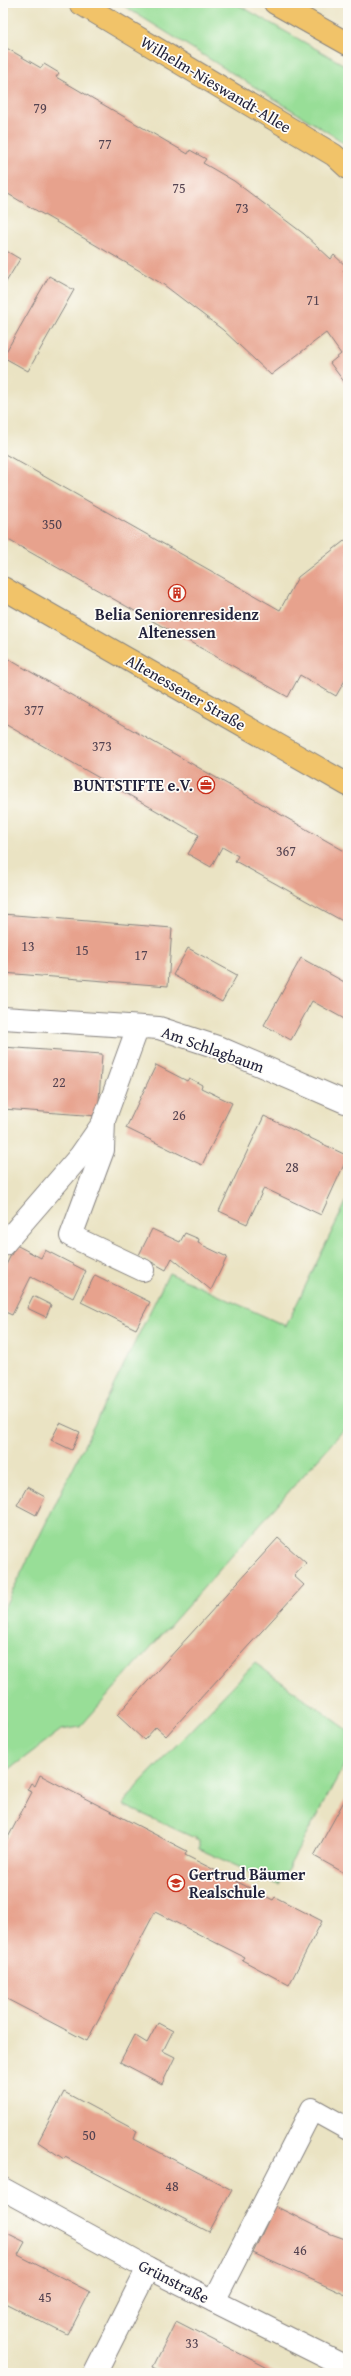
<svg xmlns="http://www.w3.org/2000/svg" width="351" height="2376" font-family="'Gentium Book Plus',serif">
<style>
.green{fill:#98de97;stroke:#5d8069}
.building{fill:#e7a28d}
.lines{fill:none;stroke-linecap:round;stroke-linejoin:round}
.minor-casing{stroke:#86827f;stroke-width:24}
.major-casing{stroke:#86827f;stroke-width:24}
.minor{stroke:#fff;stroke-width:22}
.major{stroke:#f1c369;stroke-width:22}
.labels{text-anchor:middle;stroke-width:3.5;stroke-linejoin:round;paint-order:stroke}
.number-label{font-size:14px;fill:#534250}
.street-label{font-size:16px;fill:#22223b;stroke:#fdfcf7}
.poi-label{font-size:16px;font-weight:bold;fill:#22223b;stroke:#fdfcf7}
</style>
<rect width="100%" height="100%" fill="#fdfcf7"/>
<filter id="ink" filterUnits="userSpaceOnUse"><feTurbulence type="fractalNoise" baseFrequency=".025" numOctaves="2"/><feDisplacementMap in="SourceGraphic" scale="8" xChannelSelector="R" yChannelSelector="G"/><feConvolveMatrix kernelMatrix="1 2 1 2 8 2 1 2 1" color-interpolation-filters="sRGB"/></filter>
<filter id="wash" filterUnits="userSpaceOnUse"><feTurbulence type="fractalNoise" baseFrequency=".012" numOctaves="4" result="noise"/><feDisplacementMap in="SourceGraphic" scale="16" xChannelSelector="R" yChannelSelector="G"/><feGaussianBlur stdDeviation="0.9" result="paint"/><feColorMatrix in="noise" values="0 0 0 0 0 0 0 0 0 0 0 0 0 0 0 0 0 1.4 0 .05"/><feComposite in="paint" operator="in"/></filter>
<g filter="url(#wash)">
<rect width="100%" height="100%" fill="#eae3c3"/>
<g class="green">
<path d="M 119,3 L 235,3 L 348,67 L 348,147 L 337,138 Z"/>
<path d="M 348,1198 L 348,1425 L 80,1727 L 61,1730 L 3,1774 L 3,1610 L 169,1273 L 286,1326 Z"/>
<path d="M 255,1663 L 348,1730 L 348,1758 L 279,1885 L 199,1849 L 199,1840 L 123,1805 L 137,1786 Z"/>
</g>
<g id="blocks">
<g class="building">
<path d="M 3,46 L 41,68 L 44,64 L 59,73 L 56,77 L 188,154 L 190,150 L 206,159 L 203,163 L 234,181 L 304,234 L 331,259 L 334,255 L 347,267 L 343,271 L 348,276 L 348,387 L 330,363 L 341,354 L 326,333 L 271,375 L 223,330 L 164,285 L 3,191 Z"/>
<path d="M 3,249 L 20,259 L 3,287 Z"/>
<path d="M 49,276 L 74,290 L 28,371 L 3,357 Z"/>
<path d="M 3,453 L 280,610 L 298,577 L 348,538 L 348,675 L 336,696 L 300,675 L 288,697 L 3,537 Z"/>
<path d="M 3,656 L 348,853 L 348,924 L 235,861 L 238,856 L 222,847 L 211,867 L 188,854 L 199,835 L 3,723 Z"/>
<path d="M 3,914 L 172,928 L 168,986 L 3,973 Z"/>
<path d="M 188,948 L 237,975 L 222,1002 L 173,975 Z"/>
<path d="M 301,958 L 348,984 L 348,1021 L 312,1001 L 291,1040 L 264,1025 Z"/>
<path d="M 3,1047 L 102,1054 L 98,1116 L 3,1109 Z"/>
<path d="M 156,1065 L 187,1081 L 189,1078 L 202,1085 L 201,1088 L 232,1103 L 202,1165 L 126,1128 Z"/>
<path d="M 264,1116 L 348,1156 L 321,1215 L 264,1188 L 247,1224 L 219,1211 Z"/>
<path d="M 152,1229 L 180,1242 L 185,1233 L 199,1239 L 198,1243 L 227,1257 L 211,1290 L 172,1258 L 166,1270 L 139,1255 Z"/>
<path d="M 16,1245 L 41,1258 L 45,1250 L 86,1271 L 73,1298 L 31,1277 L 12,1315 L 3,1311 L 3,1271 Z"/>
<path d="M 95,1275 L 150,1302 L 136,1329 L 81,1302 Z"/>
<path d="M 33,1296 L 51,1305 L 46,1317 L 27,1308 Z"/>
<path d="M 60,1423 L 80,1432 L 72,1450 L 51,1440 Z"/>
<path d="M 27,1487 L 45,1497 L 36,1515 L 17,1505 Z"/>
<path d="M 278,1538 L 306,1563 L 294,1576 L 304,1585 L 166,1736 L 156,1727 L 144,1740 L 117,1715 Z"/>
<path d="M 40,1775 L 187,1851 L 185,1855 L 273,1900 L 275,1897 L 322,1921 L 289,1985 L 242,1960 L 244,1957 L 155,1912 L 87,2041 L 3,1997 L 3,1847 L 32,1792 L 27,1790 L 31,1783 L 35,1786 Z"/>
<path d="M 348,1794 L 348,1875 L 314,1856 Z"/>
<path d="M 158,2023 L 173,2031 L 163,2051 L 175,2057 L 162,2084 L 120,2062 L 134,2035 L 147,2043 Z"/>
<path d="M 64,2092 L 137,2131 L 134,2139 L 232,2190 L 209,2232 L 65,2157 L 64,2159 L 38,2142 Z"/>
<path d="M 275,2206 L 331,2234 L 348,2240 L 348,2296 L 253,2253 Z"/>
<path d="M 3,2231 L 25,2242 L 18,2255 L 90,2292 L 68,2335 L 3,2302 Z"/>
<path d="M 176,2321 L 260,2364 L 277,2373 L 165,2373 L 153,2367 Z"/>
</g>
</g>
</g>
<g filter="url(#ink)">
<use href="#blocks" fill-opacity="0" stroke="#86827f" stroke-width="1"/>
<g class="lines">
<defs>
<g id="minor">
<path d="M 3,1018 L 159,1028 L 220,1048 L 345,1102"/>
<path d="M 104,1119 L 103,1150 L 71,1236 L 143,1270"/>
<path d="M 3,1245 L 80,1156 L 103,1123 L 138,1027"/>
<path d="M 3,2189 L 148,2268 L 348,2368"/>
<path d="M 214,2301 L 312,2109 L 348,2129"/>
<path d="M 95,2373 L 148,2268"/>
</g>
<g id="major">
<path d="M 80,3 L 334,155 L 348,168"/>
<path d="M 275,3 L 348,44"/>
<path d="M 3,588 L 348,785"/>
</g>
</defs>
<use href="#minor" class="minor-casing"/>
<use href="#major" class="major-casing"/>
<use href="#minor" class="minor"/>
<use href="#major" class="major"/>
</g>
</g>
<defs>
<symbol id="building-ring" viewBox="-11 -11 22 22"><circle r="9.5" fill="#fdfcf7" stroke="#c8321e" stroke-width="1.5"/><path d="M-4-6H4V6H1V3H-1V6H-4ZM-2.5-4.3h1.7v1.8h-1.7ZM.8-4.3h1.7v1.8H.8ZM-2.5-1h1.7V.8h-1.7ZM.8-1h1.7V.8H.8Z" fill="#c8321e"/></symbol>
<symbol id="office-ring" viewBox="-11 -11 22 22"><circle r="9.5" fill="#fdfcf7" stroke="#c8321e" stroke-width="1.5"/><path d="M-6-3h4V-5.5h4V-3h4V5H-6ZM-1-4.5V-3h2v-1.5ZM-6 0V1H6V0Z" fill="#c8321e"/></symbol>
<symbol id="school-ring" viewBox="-11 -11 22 22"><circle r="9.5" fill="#fdfcf7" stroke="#c8321e" stroke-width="1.5"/><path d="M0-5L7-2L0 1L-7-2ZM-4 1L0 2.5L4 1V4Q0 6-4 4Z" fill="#c8321e"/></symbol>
</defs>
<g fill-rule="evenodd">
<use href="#building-ring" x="167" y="583" width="20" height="20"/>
<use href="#office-ring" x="196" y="775" width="20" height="20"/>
<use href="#school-ring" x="166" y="1873" width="20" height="20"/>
</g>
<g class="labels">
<g class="number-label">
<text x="40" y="113">79</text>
<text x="105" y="149">77</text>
<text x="179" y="193">75</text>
<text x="242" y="213">73</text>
<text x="313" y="305">71</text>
<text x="52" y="529">350</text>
<text x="34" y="715">377</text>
<text x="102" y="751">373</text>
<text x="286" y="856">367</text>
<text x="28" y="951">13</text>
<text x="82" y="955">15</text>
<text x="141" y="960">17</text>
<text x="59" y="1087">22</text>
<text x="179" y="1120">26</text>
<text x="292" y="1172">28</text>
<text x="89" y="2140">50</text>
<text x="172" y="2191">48</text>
<text x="300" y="2255">46</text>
<text x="45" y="2302">45</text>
<text x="192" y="2348">33</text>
</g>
<g class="street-label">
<text transform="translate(216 84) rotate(31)" y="6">Wilhelm-Nieswandt-Allee</text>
<text transform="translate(186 692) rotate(30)" y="6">Altenessener Straße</text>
<text transform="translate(213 1049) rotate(20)" y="6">Am Schlagbaum</text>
<text transform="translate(174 2281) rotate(27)" y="6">Grünstraße</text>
</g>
<g class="poi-label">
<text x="177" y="620">Belia Seniorenresidenz<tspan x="177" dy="18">Altenessen</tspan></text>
<text x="193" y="791" text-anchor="end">BUNTSTIFTE e.V.</text>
<text x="189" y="1880" text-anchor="start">Gertrud Bäumer<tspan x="189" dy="18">Realschule</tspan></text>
</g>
</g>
<rect width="351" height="2376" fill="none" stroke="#fdfcf7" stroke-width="16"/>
</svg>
